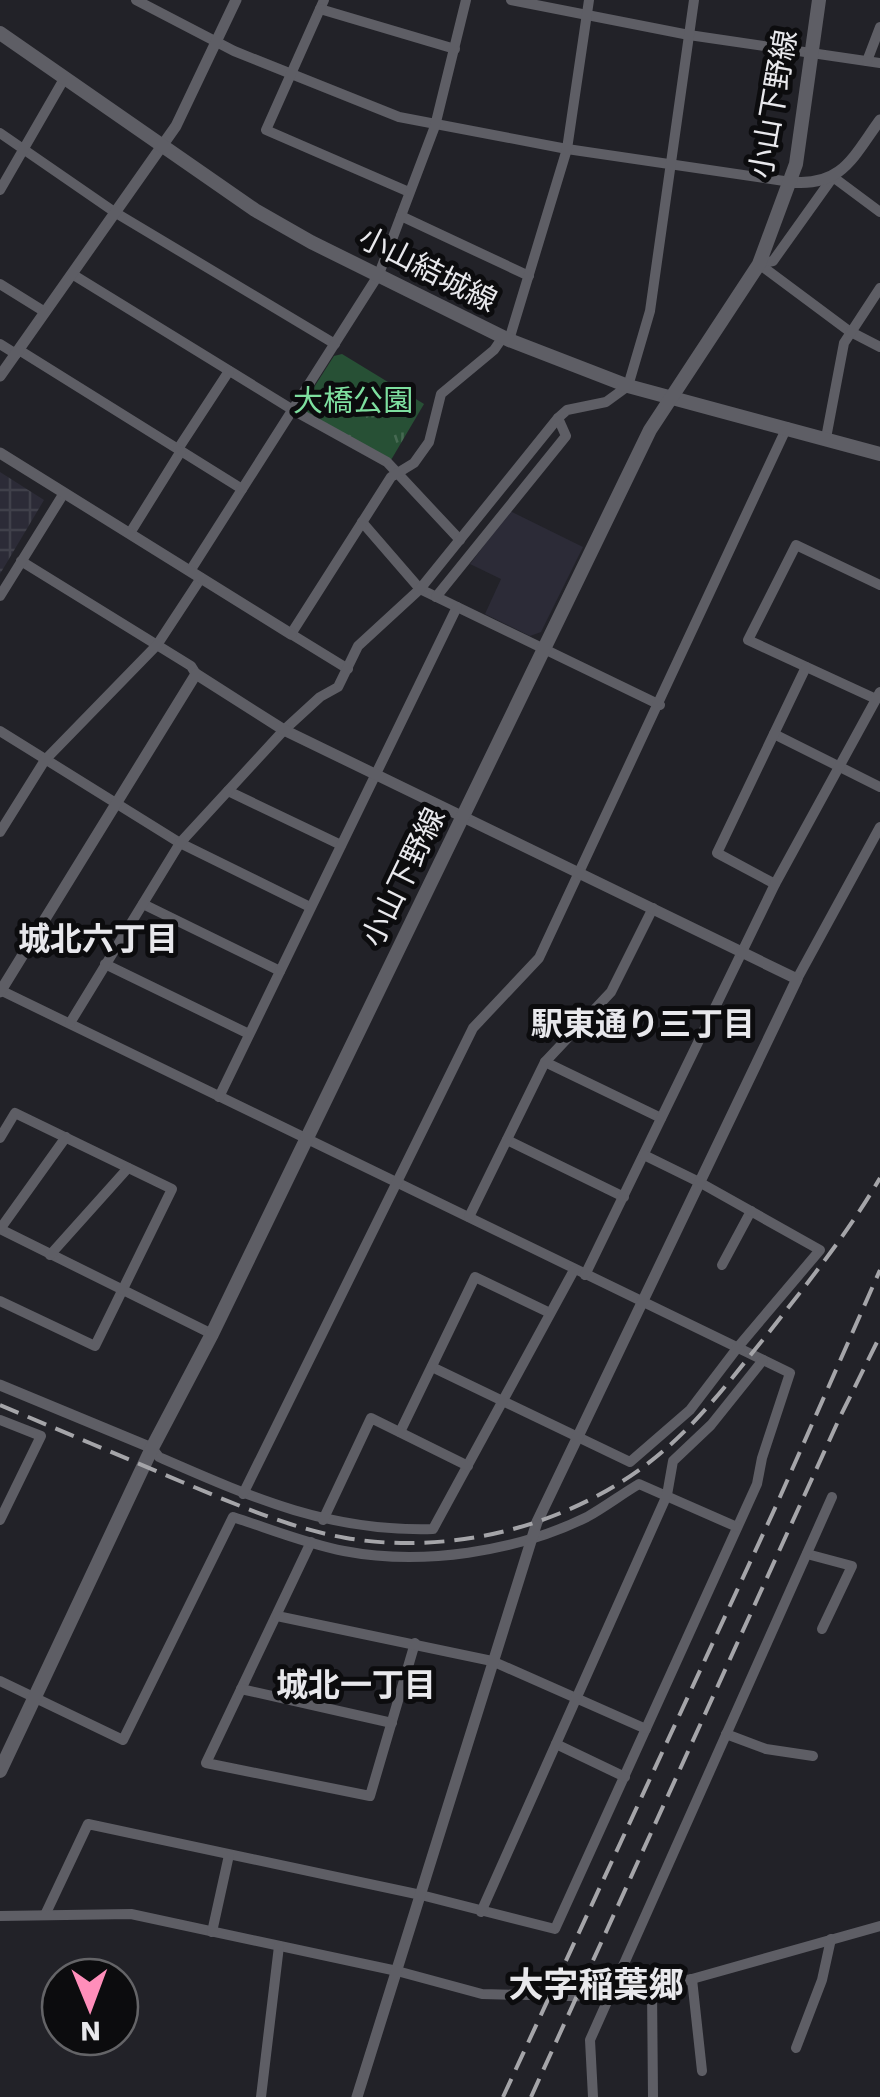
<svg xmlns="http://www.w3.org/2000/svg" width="880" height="2097" font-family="'Work Sans','Noto Sans JP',sans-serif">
<defs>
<pattern id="industrial-grid" width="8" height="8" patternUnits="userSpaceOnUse" patternTransform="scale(2.5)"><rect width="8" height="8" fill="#2c2b37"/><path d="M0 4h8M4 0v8" fill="none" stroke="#40404a"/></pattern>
<pattern id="park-tufts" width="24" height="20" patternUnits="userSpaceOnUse" patternTransform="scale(2.5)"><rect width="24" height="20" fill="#275035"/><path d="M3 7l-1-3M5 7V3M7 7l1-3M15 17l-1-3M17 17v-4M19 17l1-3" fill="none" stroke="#466952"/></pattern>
</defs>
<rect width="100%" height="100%" fill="#222228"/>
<polygon fill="#2c2b37" points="510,511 583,547 541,632 530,636 485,614 501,579 470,564"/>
<polygon fill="url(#industrial-grid)" points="0,472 44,500 0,574"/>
<polygon fill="url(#park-tufts)" points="342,354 424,404 391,460 304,413 302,406 334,356"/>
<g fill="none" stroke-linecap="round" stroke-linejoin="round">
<g stroke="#5e5e65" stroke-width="10">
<polyline points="136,0 234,51 399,117 567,149 791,182"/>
<polyline points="324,0 266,130 409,192"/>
<polyline points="511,0 689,35 880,63"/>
<polyline points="320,9 455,49"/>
<polyline points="867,61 880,27"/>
<polyline points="0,133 116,213 335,344"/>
<polyline points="0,190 64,79"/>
<polyline points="401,216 529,276"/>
<polyline points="759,264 773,261 833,177 880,212"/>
<polyline points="759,264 849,331 880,347"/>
<polyline points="72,274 293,410 387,462 460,540"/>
<polyline points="0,284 45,312"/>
<polyline points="509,340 567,149 589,0"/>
<polyline points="0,344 16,354"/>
<polyline points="19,350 242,489"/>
<polyline points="826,438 844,343 880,288"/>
<polyline points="178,449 229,371"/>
<polyline points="362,522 420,589 660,705"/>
<polyline points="130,533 181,451"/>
<polyline points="21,561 191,666 196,674"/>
<polyline points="190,571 379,274 435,126 466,0"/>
<polyline points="0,596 64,493"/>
<polyline points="436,597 566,436 558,418"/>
<polyline points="348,669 291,634 391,477 414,463 429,442 441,394 494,350 503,337"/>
<polyline points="876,699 748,640 796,545 880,585"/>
<polyline points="0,731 180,843 310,907"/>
<polyline points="774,734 880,787"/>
<polyline points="228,791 341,845"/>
<polyline points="0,832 45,760 157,645 201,578"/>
<polyline points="775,884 717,853 806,667"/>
<polyline points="143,904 280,971"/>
<polyline points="105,964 249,1034"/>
<polyline points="797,979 880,827"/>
<polyline points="0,990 790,1373 762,1458 757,1484 555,1929 421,1895 88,1824 45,1915"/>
<polyline points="70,1023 180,843 284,730 320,697 338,687 358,646 420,589 558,418 567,410 606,402 628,386 650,311 694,0"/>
<polyline points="545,1062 661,1118"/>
<polyline points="219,1097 457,607"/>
<polyline points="0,1138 15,1113 172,1189 95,1346 0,1301"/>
<polyline points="507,1140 624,1197"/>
<polyline points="469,1217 545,1062 611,992 653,908"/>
<polyline points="0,1229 212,1334"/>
<polyline points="0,1229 66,1137"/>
<polyline points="50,1255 128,1168"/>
<polyline points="722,1265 751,1211"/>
<polyline points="585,1275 775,884 880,692"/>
<polyline points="432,1367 630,1462 690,1410 738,1347 820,1250 699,1182 644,1155"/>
<polyline points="0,1420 41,1436 0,1520"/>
<polyline points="400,1432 475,1277 550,1313"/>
<path d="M 152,1448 L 159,1457 C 253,1498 329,1532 433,1529 L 574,1270"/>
<polyline points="243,1494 473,1028 539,958 787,427"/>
<polyline points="323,1520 371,1418 468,1466"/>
<polyline points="311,1542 206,1763 370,1796 415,1643"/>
<polyline points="807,1554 852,1566 822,1629"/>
<polyline points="277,1616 492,1661 646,1729"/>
<path d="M 0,1681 L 123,1740 L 233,1517 C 270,1529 307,1544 344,1551 C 422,1566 516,1552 587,1517 C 605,1507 622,1494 639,1484 L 737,1527"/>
<polyline points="241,1689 392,1723"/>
<polyline points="726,1734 766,1749 813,1756"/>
<polyline points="556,1744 625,1777"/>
<polyline points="481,1912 667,1495 673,1461 711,1425 763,1360"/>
<polyline points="0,1916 131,1914 397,1971 482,1994 609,1997 692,1979 880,1926"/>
<polyline points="212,1932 229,1855"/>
<polyline points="692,1979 702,2071"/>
<polyline points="652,1988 653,2097"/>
<polyline points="796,2048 822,1980 831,1939"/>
<polyline points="261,2097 279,1946"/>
<polyline points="593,2097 590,2040 832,1497"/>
</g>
<g stroke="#5e5e65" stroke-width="11">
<path d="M 791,182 C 842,187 853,157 880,120"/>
<polyline points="0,376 176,126 236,0"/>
<polyline points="0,453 291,634"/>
<polyline points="0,992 196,674 284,730 797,979 537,1522 357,2097"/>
<polyline points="0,1385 152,1448"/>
</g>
<g stroke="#5e5e65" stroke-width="14">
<polyline points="0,33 255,210 311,242 509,340 628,386 880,454"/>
<polyline points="0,1771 152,1448 212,1334 650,430 759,264 796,164 819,0"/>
</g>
<g stroke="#a5a5a9" stroke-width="4" stroke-dasharray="20 10" stroke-linecap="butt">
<path d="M 0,1405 C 61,1431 121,1456 182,1482 C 235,1504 289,1528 346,1538 C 459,1557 585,1522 670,1445 C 708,1411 738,1370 770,1331 C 809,1281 848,1233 880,1178"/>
<polyline points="503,2097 776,1506 880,1270"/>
<polyline points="531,2097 840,1417 880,1336"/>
</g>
</g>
<g text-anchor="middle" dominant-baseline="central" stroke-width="10" stroke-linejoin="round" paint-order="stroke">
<g font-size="30" fill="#e8e8ec" stroke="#0c0c0e">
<text transform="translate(773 104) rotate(-80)">小山下野線</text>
<text transform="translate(428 269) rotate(27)">小山結城線</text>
<text transform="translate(403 877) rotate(-64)">小山下野線</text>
</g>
<g font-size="30" fill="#7edf9f" stroke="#0c0c0e">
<text x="353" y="400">大橋公園</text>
</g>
<g font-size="32" font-weight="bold" fill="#e8e8ec" stroke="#0c0c0e">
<text x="98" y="939">城北六丁目</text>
<text x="643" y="1024">駅東通り三丁目</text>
<text x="356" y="1685">城北一丁目</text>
</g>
<g font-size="35" font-weight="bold" fill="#e8e8ec" stroke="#0c0c0e">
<text x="596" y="1985">大字稲葉郷</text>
</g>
</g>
<g transform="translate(90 2007) rotate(179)"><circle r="48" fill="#0c0c0e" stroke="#646467" stroke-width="2.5"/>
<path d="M0-8L18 38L0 25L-18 38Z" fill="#ff8eba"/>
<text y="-15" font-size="28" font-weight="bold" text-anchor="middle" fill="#e8e8ec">N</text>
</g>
</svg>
